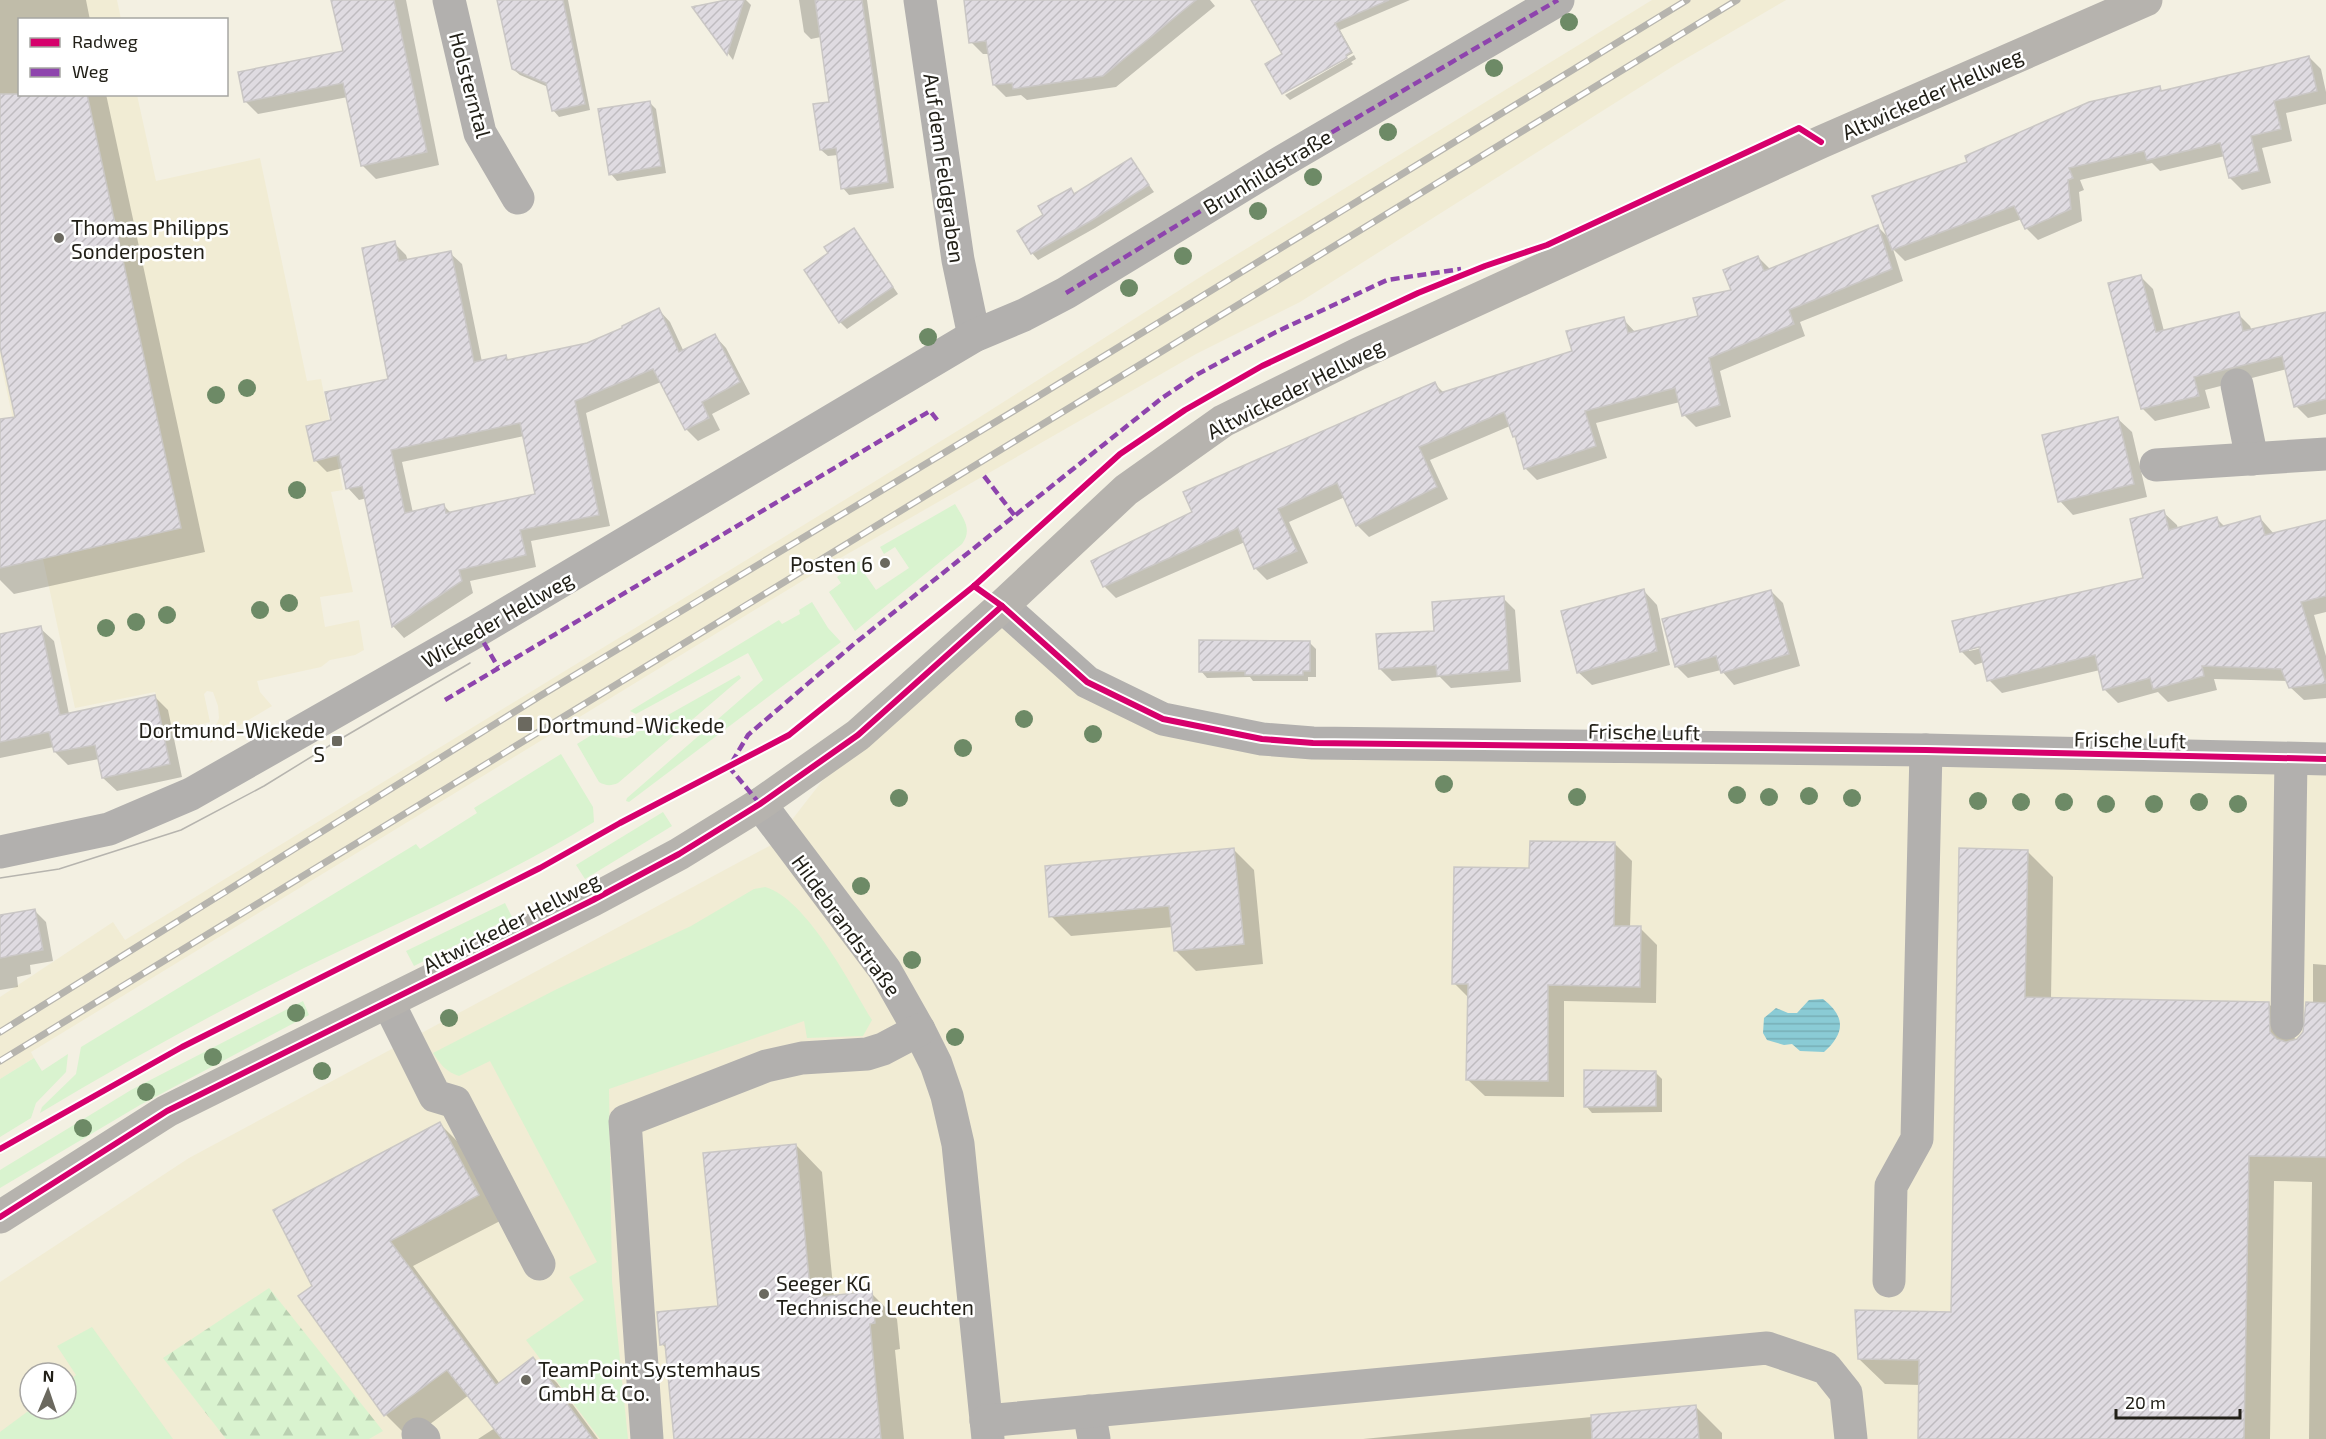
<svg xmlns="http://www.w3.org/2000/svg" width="2326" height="1439" font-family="'Exo 2',sans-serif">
<defs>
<pattern id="forest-firs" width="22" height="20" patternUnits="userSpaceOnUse" patternTransform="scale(1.5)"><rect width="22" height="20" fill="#d9f3cf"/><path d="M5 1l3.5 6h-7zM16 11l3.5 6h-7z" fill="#bad0b1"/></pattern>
<pattern id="water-rules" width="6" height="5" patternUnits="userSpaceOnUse" patternTransform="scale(1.5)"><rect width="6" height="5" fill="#8acbd5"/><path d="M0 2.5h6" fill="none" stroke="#77aeb6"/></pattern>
<pattern id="building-hatch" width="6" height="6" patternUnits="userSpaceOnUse" patternTransform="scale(1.5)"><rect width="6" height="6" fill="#dfdbe1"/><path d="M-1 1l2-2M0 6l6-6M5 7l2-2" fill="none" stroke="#bfbcc0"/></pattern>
</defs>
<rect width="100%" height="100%" fill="#f3f0e2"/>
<g fill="#f1ecd4" fill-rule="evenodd">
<polygon points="0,0 117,0 121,19 20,20 20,94 137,95 156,181 260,158 307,381 321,379 343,490 331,492 353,592 320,597 325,627 359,620 364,650 355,655 330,660 321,667 257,681 260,692 272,706 210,743 219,718 218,706 213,692 207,691 204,694 210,722 165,735 155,692 75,708 0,359"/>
<polygon points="1652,0 1786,0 1675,65 1300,302 1196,354 830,564 31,1052 34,1058 0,1079 0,997 113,922 125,940 972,422 1205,274"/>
<path d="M 1002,606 L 1087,682 L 1262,739 L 2326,759 L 2326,1439 L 0,1439 L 0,1282 L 189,1158 L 773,844 L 858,735 ZM 30,1373 L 66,1373 L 66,1409 L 30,1409 Z"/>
</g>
<g fill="#d9f3cf">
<path d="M 955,504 C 963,518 973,529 962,544 L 855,631 L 829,592 L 841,583 L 837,577 L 868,555 L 871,560 L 860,567 L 876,590 L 909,568 L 895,547 L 884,554 L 880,547 Z"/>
<polygon points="812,602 828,628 841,642 629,802 626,801 627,798 763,680 748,653 636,714 630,711 779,620 782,624 800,614 799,610"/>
<path d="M 739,675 L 741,678 L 618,783 C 611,786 606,786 599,782 L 577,744 L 603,728 C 609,737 616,738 627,738 Z"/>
<path d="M 561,754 L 593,807 L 594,822 C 502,879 401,921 304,968 C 214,1013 127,1061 40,1113 L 42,1107 L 76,1074 L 81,1047 L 416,844 L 420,849 L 477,813 L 474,808 Z"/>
<polygon points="663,812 672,826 585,879 576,865"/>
<path d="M 765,887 C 807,899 850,984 872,1020 L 863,1036 L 807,1038 L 804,1021 L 609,1089 L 612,1281 L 628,1439 L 600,1439 L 526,1340 L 584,1300 L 569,1277 L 597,1262 L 490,1061 L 459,1076 C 446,1072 440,1064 433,1053 L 557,989 L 691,926 L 754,889 Z"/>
<polygon points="505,903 512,917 414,966 406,951"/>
<polygon points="303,1001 309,1015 140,1105 0,1188 0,1170 131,1090"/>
<polygon points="68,1054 66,1072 36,1103 31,1118 0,1137 0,1079 34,1058 42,1071"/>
<polygon points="92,1327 173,1439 0,1439 0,1432 31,1409 66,1409 66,1383 76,1375 57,1346"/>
</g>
<polygon fill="url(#forest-firs)" points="269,1288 383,1431 369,1439 226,1439 163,1358"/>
<path fill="url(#water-rules)" d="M 1823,999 C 1846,1017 1845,1033 1824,1052 L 1800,1051 L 1792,1044 L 1784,1045 L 1767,1040 L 1763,1033 L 1764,1018 L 1776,1008 L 1788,1013 L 1797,1013 L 1809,1000 Z"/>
<g fill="#0003" fill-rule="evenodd">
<polygon points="0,0 86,0 90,20 20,20 20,94 106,94 205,552 14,594 0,580 0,531 39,523 0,340"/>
<polygon points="332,0 406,0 439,165 376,179 363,166 348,97 258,114 245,101 344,52"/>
<polygon points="499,0 568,0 590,110 559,117 553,110 548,87 520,75 513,69"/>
<polygon points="736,0 746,0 751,5 733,60 693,6"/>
<polygon points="799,0 867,0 894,188 849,195 843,188 838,155 828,156 821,150 830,103 821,37 811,39 804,32"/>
<polygon points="965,0 1210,0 1215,6 1116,87 1027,100 1021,95 1006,97 994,85 990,54 983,54 971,42"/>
<polygon points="1296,0 1410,0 1340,30 1353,53 1283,92 1284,54"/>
<polygon points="1354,55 1356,59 1351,62 1353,64 1290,100 1285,95"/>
<polygon points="2309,57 2321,69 2326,92 2326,104 2286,113 2292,141 2262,148 2271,183 2242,190 2230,178 2225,156 2160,171 2152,163 2080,180 2084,190 2079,192 2082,221 2038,240 2026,228 2022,219 1905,261 1893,249 1903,281 1800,322 1805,336 1720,371 1731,417 1696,427 1684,415 1680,402 1596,423 1607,458 1537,480 1525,468 1518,440 1514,436 1510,426 1430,460 1448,499 1369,537 1357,525 1345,497 1289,522 1308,563 1267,580 1255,568 1245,542 1116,598 1104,586 1194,513 1435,384 1445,394 1573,352 1623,319 1636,333 1700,317 1733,291 1758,257 1771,270 1878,227 1889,238 1969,163 2159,87 2163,92"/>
<polygon points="649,102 656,109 666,173 617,181 611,174"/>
<polygon points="1131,160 1154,192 1095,228 1038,260 1032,253 1045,215 1070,190 1075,195"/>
<polygon points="854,230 898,294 847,329 840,322 830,254"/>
<path d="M 394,243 L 406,255 L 408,261 L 450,253 L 462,264 L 482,362 L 506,357 L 509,361 L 588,344 L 624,329 L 659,310 L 670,322 L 684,352 L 715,336 L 726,348 L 750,394 L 712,414 L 720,430 L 698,441 L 686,429 L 661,382 L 586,413 L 610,526 L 531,541 L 536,567 L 470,581 L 473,593 L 404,638 L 393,626 L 367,498 L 359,500 L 348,488 L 343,468 L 327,472 L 315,460 L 333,421 L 390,380 ZM 524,436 L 537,495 L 451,513 L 444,506 L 413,513 L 402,462 Z"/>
<polygon points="2140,276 2153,289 2164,331 2238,314 2250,326 2252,331 2326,313 2326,414 2308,418 2296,406 2287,369 2205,390 2210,408 2155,421 2143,409"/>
<polygon points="2118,419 2132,432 2147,497 2073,515 2060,501"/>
<path d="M 2163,512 L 2177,525 L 2178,529 L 2217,519 L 2225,527 L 2260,518 L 2274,534 L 2326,522 L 2326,612 L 2314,615 L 2326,656 L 2326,698 L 2304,700 L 2290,687 L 2288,681 L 2214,679 L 2217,690 L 2168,702 L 2158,692 L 2118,703 L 2105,690 L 2100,670 L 2002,693 L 1989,680 L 1984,662 L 1975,665 L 1961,651 L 1954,622 L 2145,579 L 2131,520 ZM 1986,644 L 1987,647 L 1969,651 L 1969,648 Z"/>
<polygon points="1644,591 1657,605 1670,665 1592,685 1578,672"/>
<polygon points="1771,591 1783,603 1800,666 1734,685 1721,670 1688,678 1676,666"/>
<polygon points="1503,598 1515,610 1521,682 1451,688 1440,677 1392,681 1380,669 1436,632"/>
<polygon points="40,628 54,641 69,714 154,696 168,710 182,777 117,791 103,778 99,759 68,765 55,752 54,747 0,758 0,636"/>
<polygon points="1310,643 1316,649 1316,677 1308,677 1308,681 1253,681 1250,677 1207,678 1201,671"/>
<polygon points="1615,844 1632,861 1630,928 1640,928 1657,945 1656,1003 1564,1001 1564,1097 1485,1096 1468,1080 1469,998 1454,983 1531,870"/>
<polygon points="1234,850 1254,870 1263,964 1196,971 1175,950 1173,927 1071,936 1051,916"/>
<polygon points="2027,851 2053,877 2051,999 2268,1003 2294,1029 2295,1041 2305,1033 2313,1004 2313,964 2326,965 2326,1439 2309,1439 2312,1182 2274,1181 2270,1439 1919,1439 1920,1385 1885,1384 1859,1359 1953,1314"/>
<polygon points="35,911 46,922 53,961 30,965 31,974 17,977 18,987 0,990 0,918"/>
<polygon points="1655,1072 1662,1079 1662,1112 1592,1113 1586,1106"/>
<polygon points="440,1124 464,1148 502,1220 413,1266 500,1384 533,1359 557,1383 598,1439 478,1439 495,1428 469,1395 410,1439 386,1415 314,1286"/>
<polygon points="796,1145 822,1172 834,1297 871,1293 897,1319 900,1349 895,1350 904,1439 675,1439 667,1349 662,1344 719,1308"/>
<polygon points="1696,1407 1722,1433 1722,1439 1363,1439"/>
</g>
<g fill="url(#building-hatch)" stroke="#cac7c5" stroke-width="1.5" fill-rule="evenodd">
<polygon points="331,0 394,0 427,152 361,166 343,83 244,102 238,72 343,51"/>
<polygon points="497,0 563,0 585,104 552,111 546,83 512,69"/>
<polygon points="726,0 744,0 727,55 692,7"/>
<polygon points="815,0 862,0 888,182 841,189 836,148 820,150 813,104 829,102"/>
<polygon points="964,0 1196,0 1103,76 1013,89 1012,83 993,85 986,41 969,43"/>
<polygon points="1251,0 1389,0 1335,23 1351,52 1346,55 1347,58 1282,94 1265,64 1282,54"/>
<polygon points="2309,56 2317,91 2274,101 2281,129 2251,136 2259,171 2229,178 2220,143 2147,160 2144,151 2069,168 2073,178 2068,180 2071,209 2025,229 2014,206 1892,250 1872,196 1967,162 1965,156 2089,102 2160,86 2161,91"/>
<polygon points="0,94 87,94 181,528 0,568 0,419 15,417 0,347"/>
<polygon points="650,101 661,166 609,175 598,109"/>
<polygon points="1131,158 1149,185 1089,222 1031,254 1017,231 1043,215 1038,206 1071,188 1074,194"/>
<polygon points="1878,225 1892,269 1789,310 1794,324 1709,358 1720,405 1682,416 1675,388 1585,411 1596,446 1524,469 1515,436 1513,437 1504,412 1419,447 1437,487 1356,526 1337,483 1278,509 1297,551 1254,569 1238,528 1103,587 1091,561 1192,512 1183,492 1435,382 1440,393 1572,351 1566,331 1624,317 1628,333 1698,316 1693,298 1731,290 1723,270 1758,256 1764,271"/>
<polygon points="854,228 893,287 839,323 804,270 828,253 824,247"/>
<path d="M 395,241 L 399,261 L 451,251 L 474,362 L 506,355 L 507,360 L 587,343 L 622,328 L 622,326 L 659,308 L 679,352 L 715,334 L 740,382 L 702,402 L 709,418 L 685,430 L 653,369 L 575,401 L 599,515 L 520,530 L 526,555 L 459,570 L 462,581 L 392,627 L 362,486 L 346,489 L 339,455 L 314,461 L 306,426 L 331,420 L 325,392 L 388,379 L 362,248 ZM 520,423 L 535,494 L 446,513 L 444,504 L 405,513 L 391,450 Z"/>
<polygon points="2141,275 2156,332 2239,312 2243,331 2326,312 2326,399 2294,407 2282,356 2194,377 2199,396 2141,409 2108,283"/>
<polygon points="2118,417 2134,484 2058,502 2042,435"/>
<polygon points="2164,510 2169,530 2217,517 2220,527 2260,516 2265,535 2326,520 2326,596 2301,602 2326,683 2289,688 2281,669 2202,666 2204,676 2153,689 2150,678 2103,690 2095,655 1987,681 1979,647 1960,652 1952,621 2143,578 2130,519"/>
<polygon points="1644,589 1657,651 1577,673 1561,611"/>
<polygon points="1771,590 1789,654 1721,673 1716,656 1675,667 1662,619"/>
<polygon points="1504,596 1509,670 1437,676 1436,665 1379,669 1376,634 1434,631 1432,602"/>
<polygon points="41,626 60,715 155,695 170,764 102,778 95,745 54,752 49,732 0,742 0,634"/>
<polygon points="1199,640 1310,641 1310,671 1303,671 1303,675 1245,675 1245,671 1199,672"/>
<polygon points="1530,841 1615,842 1614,926 1641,926 1640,987 1548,985 1548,1081 1466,1080 1468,984 1452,984 1454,867 1529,868"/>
<polygon points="1234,848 1244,944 1174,951 1169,906 1049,917 1045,866"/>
<polygon points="1959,848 2028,850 2025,997 2269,1002 2270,1032 2277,1039 2286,1042 2297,1039 2303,1032 2306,1002 2326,1003 2326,1157 2249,1156 2244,1439 1918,1439 1919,1360 1858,1359 1855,1310 1951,1312"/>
<polygon points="35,909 43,950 0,958 0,915"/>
<polygon points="1584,1070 1656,1071 1656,1106 1584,1107"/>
<polygon points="440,1122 479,1195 390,1241 496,1385 533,1357 593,1439 502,1439 447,1370 384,1416 298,1296 312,1286 273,1210"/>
<polygon points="796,1144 811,1298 872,1291 875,1323 870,1324 881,1439 674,1439 665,1344 660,1345 657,1312 718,1306 703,1153"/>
<polygon points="1696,1405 1699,1439 1592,1439 1591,1415"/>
</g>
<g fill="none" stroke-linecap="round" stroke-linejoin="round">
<g stroke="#b2b0ae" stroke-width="33">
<polyline points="449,0 480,133 518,198"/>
<polyline points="920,0 958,260 974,336"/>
<polyline points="2237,385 2252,459"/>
<polyline points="2156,465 2326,454"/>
<polyline points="1002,606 1087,682 1163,719 1262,739 1313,743 1926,750 2326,759"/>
<polyline points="760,804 885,970 919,1030 936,1064 947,1096 958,1144 988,1439"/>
<polyline points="0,852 109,829 191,794 477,631 974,336 1024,315 1066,293 1281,162 1558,0"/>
<polyline points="388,1002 435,1096 455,1102 539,1264"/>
<polyline points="2287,1023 2291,759"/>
<polyline points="1889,1281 1891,1186 1917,1139 1926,750"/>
<polyline points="1089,1411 1094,1439"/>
<polyline points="986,1421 1767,1348 1826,1368 1846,1393 1851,1439"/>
<polyline points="418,1434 424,1439"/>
<polyline points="647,1439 625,1121 766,1066 802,1058 867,1054 883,1049 919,1030"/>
</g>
<polyline stroke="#b6b3ae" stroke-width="33" points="0,1217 167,1111 593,900 679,854 760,804 858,735 1002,606 1126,490 1223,421 1358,354 1821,142 2146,0"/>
<polyline stroke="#b6b4ae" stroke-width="1.5" points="0,878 59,869 181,830 264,786 337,741 470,663"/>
<defs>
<g id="rail">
<polyline points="0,1032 540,696 1032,400 1687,0"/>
<polyline points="0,1061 1737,0"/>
</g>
</defs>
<use href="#rail" stroke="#b6b4ae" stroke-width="7"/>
<use href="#rail" stroke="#fff" stroke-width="4.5" stroke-dasharray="14" stroke-linecap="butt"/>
<g stroke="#8e44ad" stroke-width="4.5" stroke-dasharray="9 4.5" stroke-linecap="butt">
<polyline points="1066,293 1281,162 1558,0"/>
<polyline points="984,476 1015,516"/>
<polyline points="477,631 498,667"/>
<polyline points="445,700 930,411 938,421"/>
<polyline points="760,804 729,767 748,735 854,644 1162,398 1198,374 1276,332 1387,280 1461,269"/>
</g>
<defs>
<g id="cycleway">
<polyline points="974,586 1002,606 1087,682 1163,719 1262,739 1313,743 1926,750 2326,759"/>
<polyline points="0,1149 182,1047 540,868 620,823 789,735 974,586 1120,454 1185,410 1262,366 1418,293 1485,266 1547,245 1799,128 1821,142"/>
<polyline points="0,1217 167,1111 593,900 679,854 760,804 858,735 1002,606"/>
</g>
</defs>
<use href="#cycleway" stroke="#fff" stroke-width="10"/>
<use href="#cycleway" stroke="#d6006c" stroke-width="6"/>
</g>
<g fill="#6d8a66">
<circle cx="1569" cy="22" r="9"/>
<circle cx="1494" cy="68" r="9"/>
<circle cx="1388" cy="132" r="9"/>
<circle cx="1313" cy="177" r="9"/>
<circle cx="1258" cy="211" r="9"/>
<circle cx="1183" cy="256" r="9"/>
<circle cx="1129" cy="288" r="9"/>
<circle cx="928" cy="337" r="9"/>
<circle cx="247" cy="388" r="9"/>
<circle cx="216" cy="395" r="9"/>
<circle cx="297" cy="490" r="9"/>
<circle cx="289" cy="603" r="9"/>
<circle cx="260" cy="610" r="9"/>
<circle cx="167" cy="615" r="9"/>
<circle cx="136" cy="622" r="9"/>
<circle cx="106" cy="628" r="9"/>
<circle cx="1024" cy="719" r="9"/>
<circle cx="1093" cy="734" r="9"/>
<circle cx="963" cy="748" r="9"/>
<circle cx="1444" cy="784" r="9"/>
<circle cx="1737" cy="795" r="9"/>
<circle cx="1809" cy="796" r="9"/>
<circle cx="1577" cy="797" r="9"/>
<circle cx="1769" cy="797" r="9"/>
<circle cx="899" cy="798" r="9"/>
<circle cx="1852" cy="798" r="9"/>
<circle cx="1978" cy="801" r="9"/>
<circle cx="2021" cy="802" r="9"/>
<circle cx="2064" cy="802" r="9"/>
<circle cx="2199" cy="802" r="9"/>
<circle cx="2106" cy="804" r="9"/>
<circle cx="2154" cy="804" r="9"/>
<circle cx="2238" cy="804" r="9"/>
<circle cx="861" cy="886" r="9"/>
<circle cx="912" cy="960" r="9"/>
<circle cx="296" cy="1013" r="9"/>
<circle cx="449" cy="1018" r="9"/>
<circle cx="955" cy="1037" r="9"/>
<circle cx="213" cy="1057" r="9"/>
<circle cx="322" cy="1071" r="9"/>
<circle cx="146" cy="1092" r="9"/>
<circle cx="83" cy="1128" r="9"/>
</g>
<g fill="#6b695f" stroke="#fff" stroke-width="2">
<circle cx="59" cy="238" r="6"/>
<circle cx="885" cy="563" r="6"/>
<rect x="517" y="716" width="16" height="16" rx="3"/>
<rect x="331" y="735" width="12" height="12" rx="3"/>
<circle cx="764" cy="1294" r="6"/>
<circle cx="526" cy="1380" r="6"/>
</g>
<g text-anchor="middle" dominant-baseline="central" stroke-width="5" stroke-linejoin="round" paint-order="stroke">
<g font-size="21" fill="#222018" stroke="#fff">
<text transform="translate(471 85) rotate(75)">Holsterntal</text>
<text transform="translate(1932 93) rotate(-24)">Altwickeder Hellweg</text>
<text transform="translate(945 168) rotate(82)">Auf dem Feldgraben</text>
<text transform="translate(1267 171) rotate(-31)">Brunhildstraße</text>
<text transform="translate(1295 388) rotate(-27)">Altwickeder Hellweg</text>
<text transform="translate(497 619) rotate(-30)">Wickeder Hellweg</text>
<text transform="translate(1644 731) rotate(1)">Frische Luft</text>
<text transform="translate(2130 739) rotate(1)">Frische Luft</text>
<text transform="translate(511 922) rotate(-27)">Altwickeder Hellweg</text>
<text transform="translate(847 925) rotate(54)">Hildebrandstraße</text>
</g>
<g font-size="21" fill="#222018" stroke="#fff" text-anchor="start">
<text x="71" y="226">Thomas Philipps<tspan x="71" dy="24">Sonderposten</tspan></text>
<text x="873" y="563" text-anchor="end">Posten 6</text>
<text x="538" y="724">Dortmund-Wickede</text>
<text x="325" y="729" text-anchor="end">Dortmund-Wickede<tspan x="325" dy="24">S</tspan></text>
<text x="776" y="1282">Seeger KG<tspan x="776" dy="24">Technische Leuchten</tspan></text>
<text x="538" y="1368">TeamPoint Systemhaus<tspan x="538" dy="24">GmbH &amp; Co.</tspan></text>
</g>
</g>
<rect x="18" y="18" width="210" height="78" fill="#ffffff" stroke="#a7a6a3" stroke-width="1.5"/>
<rect x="30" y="38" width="30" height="9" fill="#d6006c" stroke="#a7a6a3" stroke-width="1.5"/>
<text x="72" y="48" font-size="18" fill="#222018">Radweg</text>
<rect x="30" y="68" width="30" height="9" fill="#8e44ad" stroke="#a7a6a3" stroke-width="1.5"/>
<text x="72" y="78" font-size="18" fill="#222018">Weg</text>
<g transform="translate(48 1391) rotate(2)"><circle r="28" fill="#ffffff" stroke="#a7a6a3" stroke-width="1.5"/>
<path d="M0-4.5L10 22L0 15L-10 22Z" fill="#6b695f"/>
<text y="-9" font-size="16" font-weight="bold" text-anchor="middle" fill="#222018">N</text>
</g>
<path d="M2116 1409v9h124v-9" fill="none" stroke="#222018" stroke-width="3"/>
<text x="2125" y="1409" font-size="18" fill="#222018" stroke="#ffffff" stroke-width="4.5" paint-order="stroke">20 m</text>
</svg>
